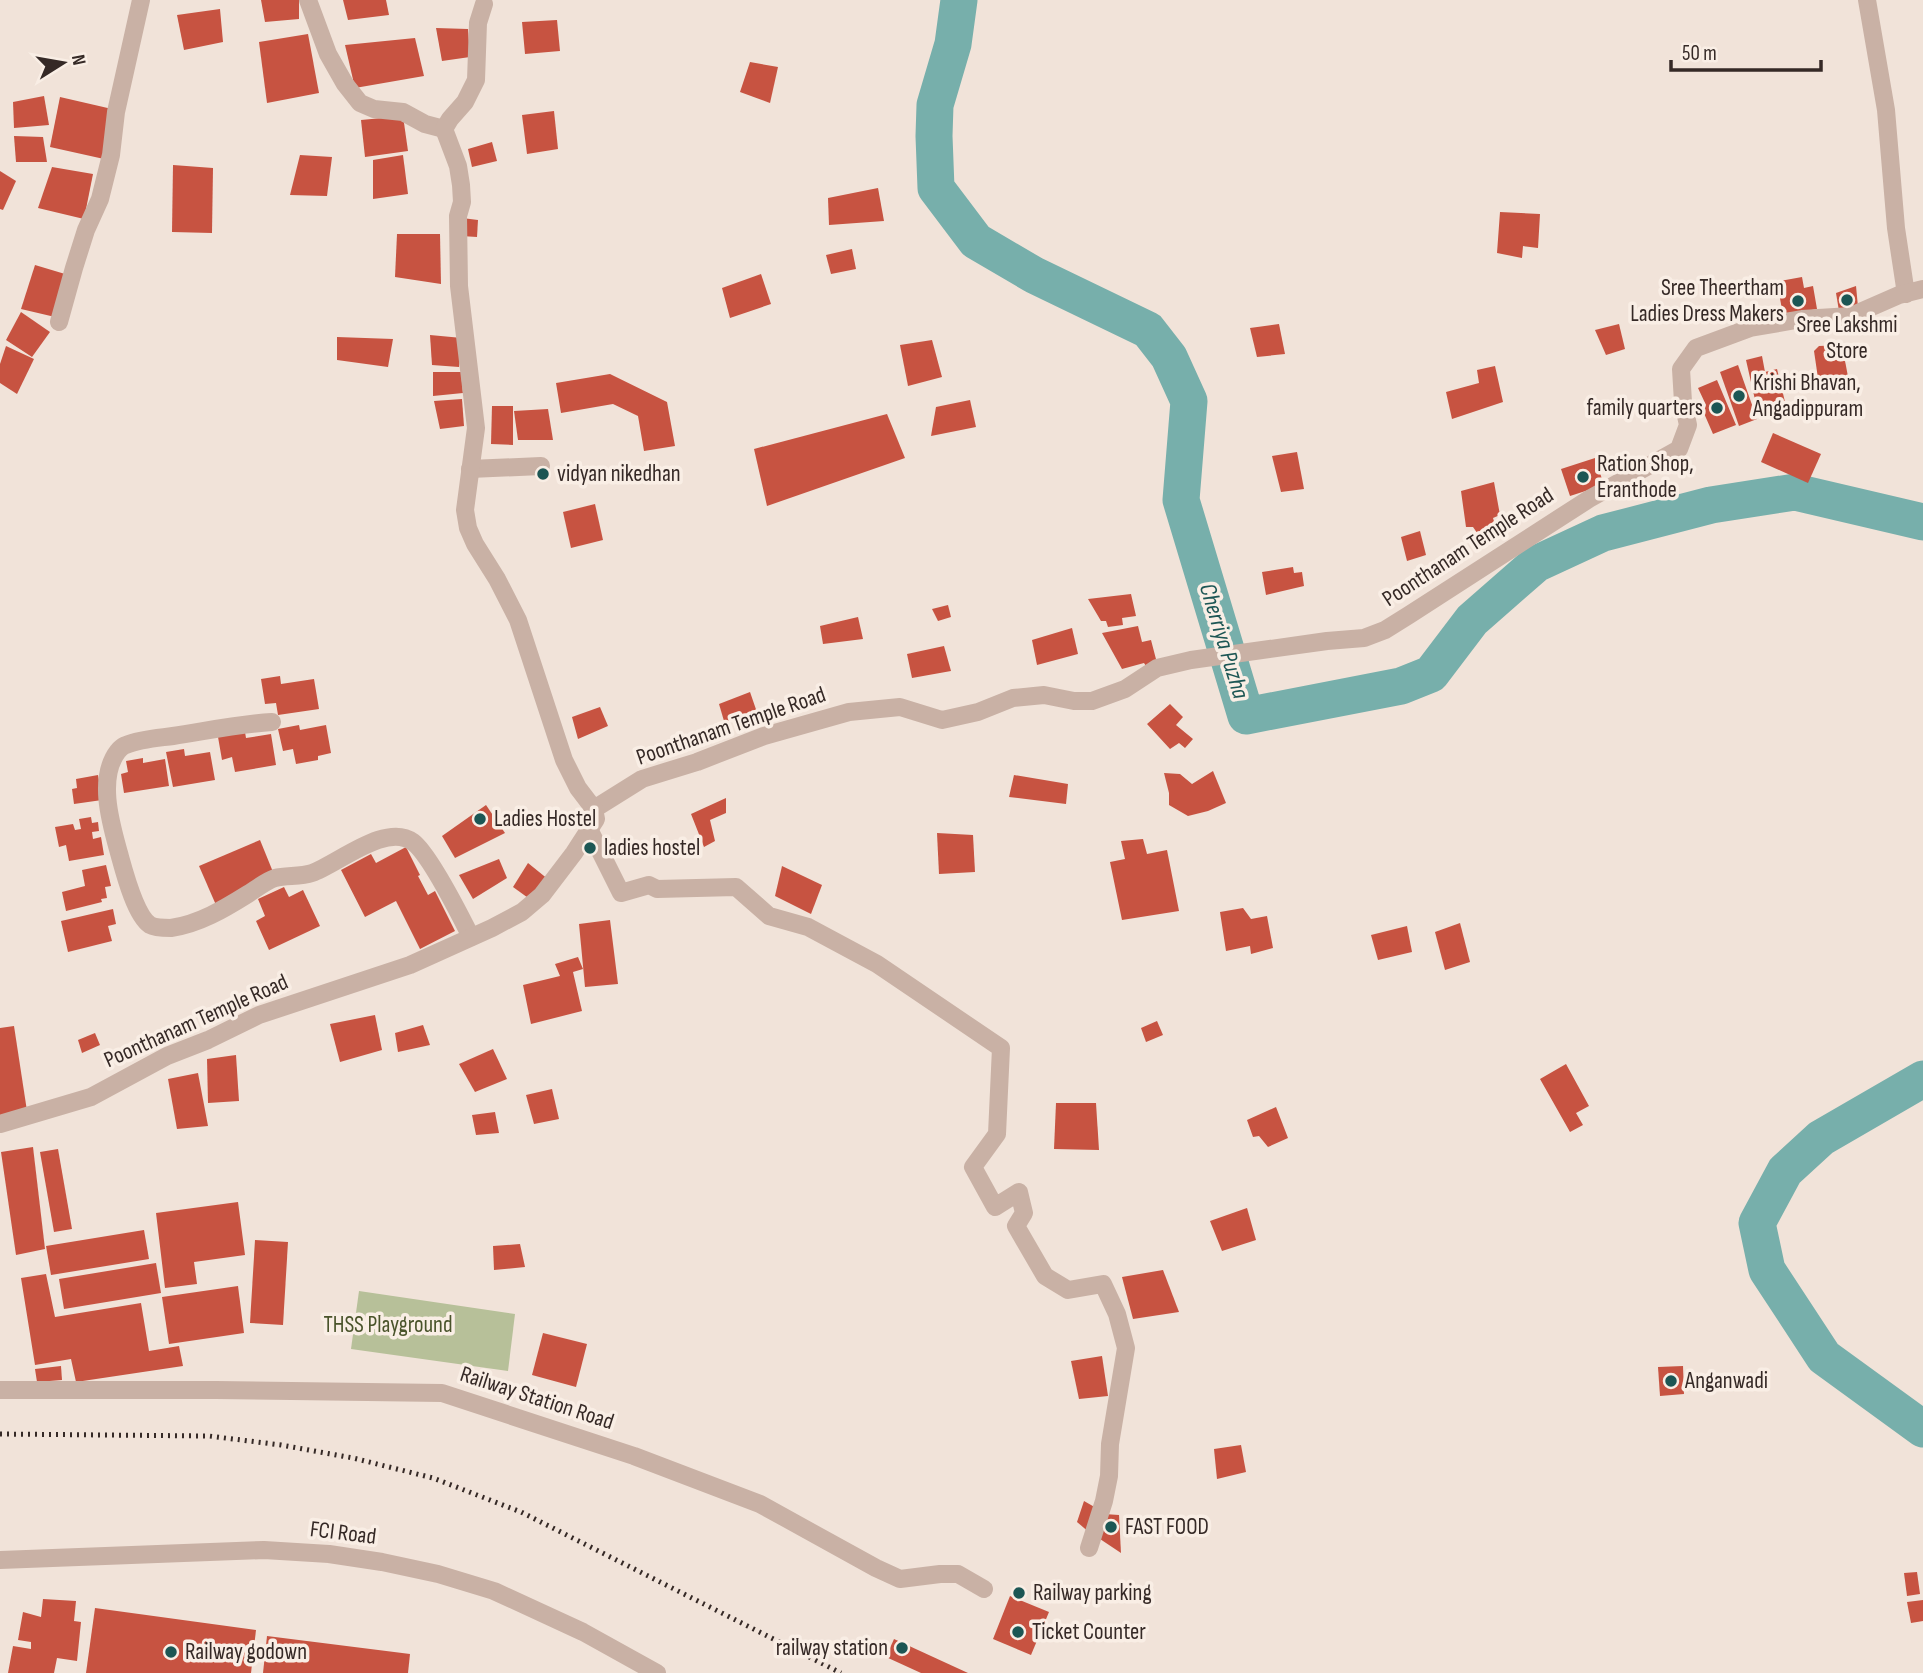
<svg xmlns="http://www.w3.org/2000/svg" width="1923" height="1673" font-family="'Sofia Sans Condensed',sans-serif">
<rect width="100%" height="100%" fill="#f1e3d9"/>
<polygon fill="#b7c099" points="359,1291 515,1314 508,1371 351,1349"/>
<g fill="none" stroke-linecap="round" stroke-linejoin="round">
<g stroke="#77afab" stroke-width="37">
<polyline points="959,0 953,44 935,105 934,136 936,188 976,241 1034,275 1148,330 1169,357 1189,401 1181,500 1246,716 1401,686 1431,674 1472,620 1536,564 1603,533 1711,505 1795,492 1923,522"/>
<polyline points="1923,1079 1821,1138 1785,1171 1757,1223 1767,1270 1824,1357 1923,1429"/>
</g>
</g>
<g fill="#c75341">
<polygon points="261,0 299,0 299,19 265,22"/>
<polygon points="343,0 386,0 389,15 348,20"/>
<polygon points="220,9 223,42 184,50 177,15"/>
<polygon points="557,20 560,51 525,54 522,22"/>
<polygon points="436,28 468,29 470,57 442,61"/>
<polygon points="308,34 319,93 267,103 259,42"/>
<polygon points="415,38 424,76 355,88 345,45"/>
<polygon points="750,62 778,67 770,103 740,92"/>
<polygon points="44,96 49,125 14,128 13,102"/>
<polygon points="60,97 112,109 104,159 50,147"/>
<polygon points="554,111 558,149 527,154 522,115"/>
<polygon points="403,116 408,151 365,157 361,120"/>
<polygon points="14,136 43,137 47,162 16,162"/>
<polygon points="492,142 497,161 472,167 468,149"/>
<polygon points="300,155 332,157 327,196 290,195"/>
<polygon points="403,155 408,194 373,199 373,160"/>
<polygon points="173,165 213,168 212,233 172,232"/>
<polygon points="52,167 93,174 84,219 38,208"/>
<polygon points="0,171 16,181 3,210 0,209"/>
<polygon points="878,188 884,221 829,225 828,198"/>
<polygon points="1500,212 1540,214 1538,248 1523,246 1522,258 1497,253"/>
<polygon points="462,218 478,220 477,237 461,236"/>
<polygon points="397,234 440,234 441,284 395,277"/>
<polygon points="852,249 856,269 831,274 826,255"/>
<polygon points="35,265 65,274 55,317 21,309"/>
<polygon points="761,274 771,304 730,318 722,288"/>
<polygon points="1802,277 1804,288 1813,286 1817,309 1783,315 1779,293 1782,293 1780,281"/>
<polygon points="1856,286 1858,307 1839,311 1836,293"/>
<polygon points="21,312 50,332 32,357 6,340"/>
<polygon points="1279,324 1285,354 1257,357 1250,328"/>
<polygon points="1619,324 1625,349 1606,355 1595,330"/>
<polygon points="430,335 462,338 459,367 432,365"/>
<polygon points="337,337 393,339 388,367 337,360"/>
<polygon points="932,340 942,377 908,386 900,345"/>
<polygon points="1842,345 1849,382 1819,385 1814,351 1819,346"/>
<polygon points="6,346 34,359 17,394 0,383 0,364"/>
<polygon points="1762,356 1765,372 1777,369 1786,406 1758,413 1746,360"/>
<polygon points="1738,365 1757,419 1739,426 1720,372"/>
<polygon points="1495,366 1503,402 1452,419 1446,392 1479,383 1477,370"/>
<polygon points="433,372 461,372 463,393 433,396"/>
<polygon points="610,374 667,402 675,446 644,451 638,416 613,404 561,413 556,383"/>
<polygon points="1717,380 1736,425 1713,434 1703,411 1706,405 1698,388"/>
<polygon points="462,399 464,426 440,429 434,401"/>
<polygon points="970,400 976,427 931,436 936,407"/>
<polygon points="492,406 513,406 513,445 491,444"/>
<polygon points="548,409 553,440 518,440 514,411"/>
<polygon points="887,414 905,458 767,506 754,449"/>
<polygon points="1773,433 1821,454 1808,483 1761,462"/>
<polygon points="1297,452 1304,489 1281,492 1272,456"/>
<polygon points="1595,458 1604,485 1570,496 1561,469"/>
<polygon points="1494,482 1500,515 1493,518 1498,535 1482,540 1473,527 1466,527 1461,491"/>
<polygon points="595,504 603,540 571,548 563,512"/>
<polygon points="1420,531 1426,555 1407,561 1401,537"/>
<polygon points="1293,567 1294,573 1302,572 1304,586 1266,595 1262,572"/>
<polygon points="1131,594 1136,616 1122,618 1123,625 1108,627 1106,621 1101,621 1088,599"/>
<polygon points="948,605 951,617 938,621 932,609"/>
<polygon points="858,617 863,639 823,644 820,626"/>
<polygon points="1138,626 1142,642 1151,640 1157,663 1146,666 1144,663 1122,669 1102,633"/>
<polygon points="1072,628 1078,654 1037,665 1032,640"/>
<polygon points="944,646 951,671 912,678 907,654"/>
<polygon points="280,676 281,684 314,679 319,709 278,715 276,703 265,704 261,679"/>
<polygon points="750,692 760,721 724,721 719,704"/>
<polygon points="1170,704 1183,717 1176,725 1193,739 1185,748 1179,743 1170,749 1147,724"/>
<polygon points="600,707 608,726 578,739 572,717"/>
<polygon points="299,725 300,730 326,725 331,753 318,756 318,760 296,764 293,749 283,751 278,729"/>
<polygon points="245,732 246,738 271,734 276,765 235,772 232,757 222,760 218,737"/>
<polygon points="184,749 185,756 210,752 215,780 173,787 166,752"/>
<polygon points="143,758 143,763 165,759 169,786 124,793 121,774 128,772 126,761"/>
<polygon points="1213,771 1226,803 1208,811 1188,816 1169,805 1169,793 1164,773 1180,774 1192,784"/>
<polygon points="98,775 102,800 74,804 72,789 77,788 76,779"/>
<polygon points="1014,775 1068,784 1066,804 1009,797"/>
<polygon points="726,798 726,813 710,820 715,841 704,847 691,814"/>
<polygon points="486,805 505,833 455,858 442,836"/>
<polygon points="91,817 92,823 98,822 99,831 92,832 93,839 101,837 104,855 69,861 66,845 59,847 55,827 73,824 75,830 81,829 79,819"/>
<polygon points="937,833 973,835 975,872 939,874"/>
<polygon points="1143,839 1147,854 1167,850 1179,911 1122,920 1110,862 1125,859 1121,841"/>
<polygon points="260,840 273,872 216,905 199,866"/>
<polygon points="406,847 420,875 418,876 428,895 435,891 455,931 420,949 396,901 365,917 341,870 371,854 376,863"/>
<polygon points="499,859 507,878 473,899 459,875"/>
<polygon points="528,863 549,880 531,900 513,887"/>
<polygon points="106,865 111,886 105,887 107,898 101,899 102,902 66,911 62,892 85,886 82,870"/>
<polygon points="782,866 822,885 811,914 775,896"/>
<polygon points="284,887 289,897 303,890 320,926 269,950 256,921 265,916 258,899"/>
<polygon points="1243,908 1251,919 1267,916 1273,948 1251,954 1250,946 1226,951 1220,912"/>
<polygon points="113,909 116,924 108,926 112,941 68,952 61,921"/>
<polygon points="610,920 618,984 585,987 579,924"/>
<polygon points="1460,923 1470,962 1445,970 1435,932"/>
<polygon points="1407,926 1412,952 1378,960 1371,935"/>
<polygon points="578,957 583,969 573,972 582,1011 531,1024 523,985 560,976 555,964"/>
<polygon points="375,1015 382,1050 340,1062 330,1024"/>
<polygon points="1157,1021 1163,1035 1146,1042 1141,1028"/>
<polygon points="423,1025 430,1045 398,1052 395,1033"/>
<polygon points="14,1026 27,1111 0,1119 0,1028"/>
<polygon points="95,1033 100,1045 82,1053 78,1040"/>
<polygon points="493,1049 507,1079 475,1092 459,1064"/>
<polygon points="236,1055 239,1101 208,1103 207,1059"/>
<polygon points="1566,1064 1589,1106 1576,1113 1583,1125 1570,1132 1540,1079"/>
<polygon points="198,1073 208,1126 177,1129 168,1079"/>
<polygon points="552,1089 559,1119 534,1124 526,1095"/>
<polygon points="1056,1103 1096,1103 1099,1150 1054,1149"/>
<polygon points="1276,1107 1288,1138 1268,1147 1259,1136 1253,1137 1247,1120"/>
<polygon points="495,1112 499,1133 476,1135 472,1115"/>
<polygon points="33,1147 45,1249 16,1255 1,1152"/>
<polygon points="58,1149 72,1229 54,1232 40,1152"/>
<polygon points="238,1202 245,1255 194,1262 197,1284 165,1288 156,1213"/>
<polygon points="1247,1208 1256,1240 1222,1251 1210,1221"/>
<polygon points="144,1230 149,1259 51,1275 46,1246"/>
<polygon points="255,1240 288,1242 283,1325 250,1323"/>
<polygon points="520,1244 525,1267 494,1270 493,1246"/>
<polygon points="156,1263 161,1293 64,1309 59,1279"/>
<polygon points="1163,1270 1179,1312 1133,1319 1122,1277"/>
<polygon points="46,1274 55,1317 141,1303 149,1351 179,1346 183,1366 76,1382 71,1359 35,1365 21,1278"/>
<polygon points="238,1286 244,1333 169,1344 162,1297"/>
<polygon points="543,1333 587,1344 576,1387 532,1375"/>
<polygon points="1102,1356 1108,1396 1079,1399 1071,1361"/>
<polygon points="61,1366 62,1380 37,1382 35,1369"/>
<polygon points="1683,1366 1684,1394 1660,1396 1658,1367"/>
<polygon points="1241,1445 1246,1472 1217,1479 1214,1449"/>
<polygon points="1084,1501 1098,1509 1090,1533 1077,1522"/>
<polygon points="1104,1514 1119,1515 1121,1553 1100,1539"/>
<polygon points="1917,1572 1920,1594 1907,1596 1904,1573"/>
<polygon points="1010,1596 1049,1612 1031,1655 993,1639"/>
<polygon points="43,1599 76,1601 74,1621 81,1622 77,1661 57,1658 54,1673 8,1673 13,1646 31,1649 31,1642 18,1640 23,1612 41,1617"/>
<polygon points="1923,1600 1923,1621 1911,1623 1907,1602"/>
<polygon points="95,1608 256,1630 251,1673 86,1673"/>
<polygon points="267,1636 410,1654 408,1673 263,1673"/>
<polygon points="894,1639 968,1673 921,1673 886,1657"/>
</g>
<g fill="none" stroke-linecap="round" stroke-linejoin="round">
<g stroke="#c9b1a5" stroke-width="18">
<polyline points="308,0 328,54 345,84 360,103 374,109 403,112 425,124 444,129"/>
<polyline points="1867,0 1886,110 1896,228 1906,294"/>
<polyline points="59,322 74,268 86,230 100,199 111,155 116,112 141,0"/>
<polyline points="470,469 541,466"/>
<path d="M 272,722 C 239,724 206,731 173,736 C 158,738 140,739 126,745 C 122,746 121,748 118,751 C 97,778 111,824 119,853 C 124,871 135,915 150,925 C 155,928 165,928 171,928 C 199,924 224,909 248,894 C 256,889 266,881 275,878 C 286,875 300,877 312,873 C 338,864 386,822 413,842 C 430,855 460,915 471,937"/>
<polyline points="594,809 642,779 697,762 764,736 849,712 900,707 942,720 978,712 1013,698 1044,695 1074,701 1092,701 1125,689 1157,668 1191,660 1327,641 1364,638 1385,630 1409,615 1589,499 1679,449 1688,425 1683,402 1681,369 1696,348 1750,328 1802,319 1851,316 1899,295 1923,289"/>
<polyline points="589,829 621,893 649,885 657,889 736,887 769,916 808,927 877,964 1001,1048 997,1134 973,1167 995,1207 1019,1192 1024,1213 1016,1226 1045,1276 1068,1290 1103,1284 1117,1314 1126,1348 1110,1444 1109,1476 1104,1501 1089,1548"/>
<polyline points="0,1124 91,1097 167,1056 208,1040 259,1015 410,965 492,928 522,912 542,895 574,853 596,819 594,809 578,788 564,760 518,620 497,579 475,544 468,528 465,510 476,428 459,286 458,216 462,202 461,185 458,166 444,129 450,119 465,102 476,80 478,23 484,4"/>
<polyline points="0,1390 216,1390 442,1393 634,1456 760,1504 876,1568 900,1579 940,1574 958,1574 984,1589"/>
<polyline points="0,1560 264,1550 329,1554 382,1562 438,1574 494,1591 583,1632 657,1673"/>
</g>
<polyline stroke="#352926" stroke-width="5" stroke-dasharray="2 5" stroke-linecap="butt" points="0,1434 209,1436 281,1445 353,1458 433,1478 521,1512 841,1673"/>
</g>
<g fill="#1c5654" stroke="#f9eee5" stroke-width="2.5">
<circle cx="1847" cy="300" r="7"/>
<circle cx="1798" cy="301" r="7"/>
<circle cx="1739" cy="396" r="7"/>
<circle cx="1717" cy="408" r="7"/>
<circle cx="543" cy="474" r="7"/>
<circle cx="1583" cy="477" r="7"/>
<circle cx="480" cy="819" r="7"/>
<circle cx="590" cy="848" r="7"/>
<circle cx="1671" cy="1381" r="7"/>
<circle cx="1111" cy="1527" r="7"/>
<circle cx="1019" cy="1593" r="7"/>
<circle cx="1018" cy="1632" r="7"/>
<circle cx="902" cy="1648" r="7"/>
<circle cx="171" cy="1652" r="7"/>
</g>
<g text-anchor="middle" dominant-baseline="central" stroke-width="7" stroke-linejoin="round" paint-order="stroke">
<g font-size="23" fill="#352926" stroke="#f9eee5" text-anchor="start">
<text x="1784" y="288" text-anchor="end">Sree Theertham<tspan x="1784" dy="26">Ladies Dress Makers</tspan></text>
<text x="1847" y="325" text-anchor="middle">Sree Lakshmi<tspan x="1847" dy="26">Store</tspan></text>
<text x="1753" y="383">Krishi Bhavan,<tspan x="1753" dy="26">Angadippuram</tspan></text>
<text x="1703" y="408" text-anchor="end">family quarters</text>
<text x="1597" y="464">Ration Shop,<tspan x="1597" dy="26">Eranthode</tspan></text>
<text x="557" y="474">vidyan nikedhan</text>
<text x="494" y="819">Ladies Hostel</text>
<text x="604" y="848">ladies hostel</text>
<text x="1685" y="1381">Anganwadi</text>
<text x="1125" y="1527">FAST FOOD</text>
<text x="1033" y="1593">Railway parking</text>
<text x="1032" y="1632">Ticket Counter</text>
<text x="888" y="1648" text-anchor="end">railway station</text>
<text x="185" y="1652">Railway godown</text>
</g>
<g font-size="23" fill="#352926" stroke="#f9eee5">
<text transform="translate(1468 547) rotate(-33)">Poonthanam Temple Road</text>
<text transform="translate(731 726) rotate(-19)">Poonthanam Temple Road</text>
<text transform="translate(196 1021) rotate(-24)">Poonthanam Temple Road</text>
<text transform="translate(537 1398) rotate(18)">Railway Station Road</text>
<text transform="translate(343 1533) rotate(7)">FCI Road</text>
</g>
<g font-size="23" fill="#49532a" stroke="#f9eee5">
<text x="388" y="1325">THSS Playground</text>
</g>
<g font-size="24" font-style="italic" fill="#1c5654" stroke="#f9eee5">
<text transform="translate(1224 641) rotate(73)">Cherriya Puzha</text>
</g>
</g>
<g transform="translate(63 63) rotate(79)" stroke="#f9eee5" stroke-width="5" paint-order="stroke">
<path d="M0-5L12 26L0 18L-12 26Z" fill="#352926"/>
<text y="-10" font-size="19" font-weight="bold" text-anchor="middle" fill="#352926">N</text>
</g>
<path d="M1671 60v10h150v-10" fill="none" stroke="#352926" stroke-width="3.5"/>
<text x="1682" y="60" font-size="21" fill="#352926" stroke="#f9eee5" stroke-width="5" paint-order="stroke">50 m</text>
</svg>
